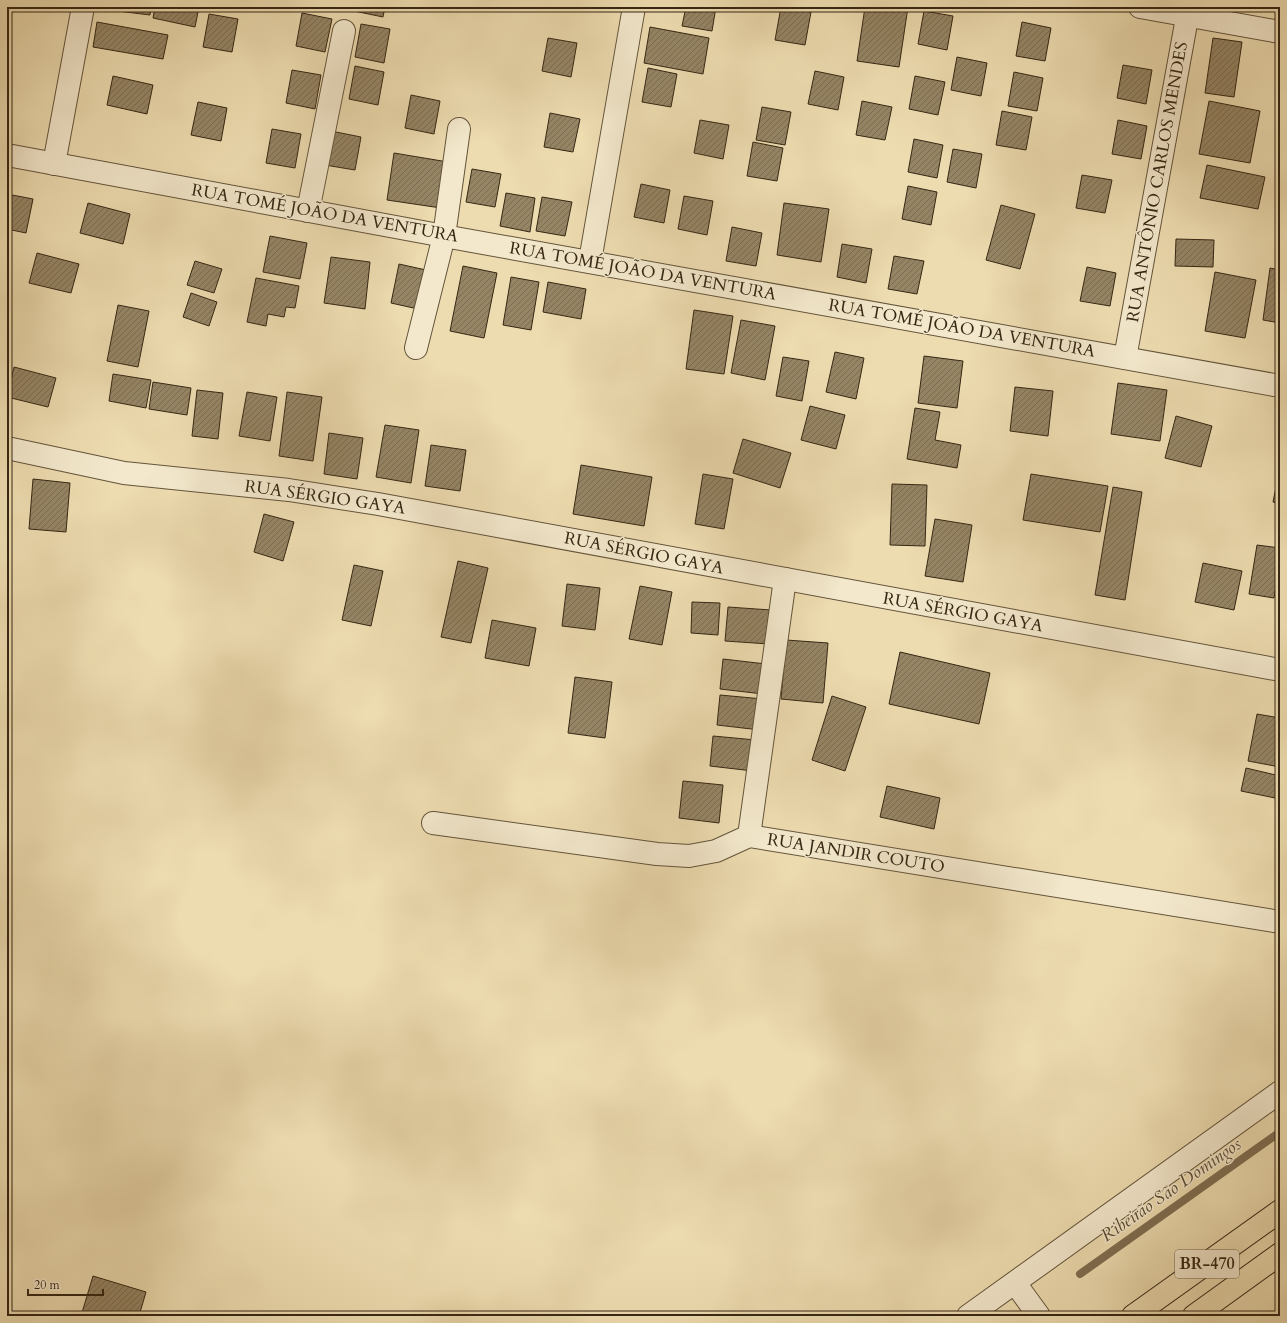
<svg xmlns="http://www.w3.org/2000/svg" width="1287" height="1323" font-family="Cardo,serif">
<defs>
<pattern id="building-hatch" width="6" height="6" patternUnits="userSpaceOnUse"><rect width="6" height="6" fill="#958565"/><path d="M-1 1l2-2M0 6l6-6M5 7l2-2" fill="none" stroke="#7a6d52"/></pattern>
</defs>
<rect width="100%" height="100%" fill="#eddcb0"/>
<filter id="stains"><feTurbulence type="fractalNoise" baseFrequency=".005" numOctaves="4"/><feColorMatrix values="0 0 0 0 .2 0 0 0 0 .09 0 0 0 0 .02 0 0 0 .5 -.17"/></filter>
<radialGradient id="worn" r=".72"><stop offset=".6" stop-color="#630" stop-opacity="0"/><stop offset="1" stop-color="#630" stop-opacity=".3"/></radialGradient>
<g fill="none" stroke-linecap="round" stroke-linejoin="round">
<polyline stroke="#7f6e52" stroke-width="8" points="1080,1274 1280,1132"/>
</g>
<g fill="url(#building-hatch)" stroke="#362714">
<polygon points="102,7 151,7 150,15 102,9"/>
<polygon points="155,7 199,7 195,27 153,18"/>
<polygon points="355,7 385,7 383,17 354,11"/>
<polygon points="686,7 716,7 712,31 682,26"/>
<polygon points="781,7 811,12 805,45 775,40"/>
<polygon points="865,7 908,7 899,67 857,61"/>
<polygon points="1275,7 1280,7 1280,10 1274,9"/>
<polygon points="924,11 953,16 947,50 918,44"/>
<polygon points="302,13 332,19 325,52 296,46"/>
<polygon points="209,14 238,19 232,52 203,47"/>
<polygon points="97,22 168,35 163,59 93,47"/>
<polygon points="1022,22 1051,28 1045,61 1016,56"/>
<polygon points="361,24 390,29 384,63 355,57"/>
<polygon points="650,27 709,38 703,74 644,63"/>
<polygon points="548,38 577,43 571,77 542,71"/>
<polygon points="1213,38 1242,42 1234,97 1205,93"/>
<polygon points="957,57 987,63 981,96 951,90"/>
<polygon points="1123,65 1152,70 1146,104 1117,98"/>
<polygon points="355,66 384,72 378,105 349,99"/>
<polygon points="648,68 677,74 671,107 642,102"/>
<polygon points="292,70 321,75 315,109 286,103"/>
<polygon points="815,71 844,77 838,110 808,104"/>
<polygon points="1014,72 1043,78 1037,111 1008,106"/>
<polygon points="113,76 153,85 147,114 107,105"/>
<polygon points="915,76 945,82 938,115 909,109"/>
<polygon points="411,95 440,101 434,134 405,128"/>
<polygon points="862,101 892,107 885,140 856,135"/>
<polygon points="1209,101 1260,111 1250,163 1199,154"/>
<polygon points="198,102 227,108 221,141 191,135"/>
<polygon points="762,107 791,112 785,145 756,140"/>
<polygon points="1002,111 1032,117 1026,150 996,145"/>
<polygon points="550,113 580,119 573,152 544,147"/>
<polygon points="700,120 729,125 723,159 694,153"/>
<polygon points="1118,120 1147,126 1141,159 1112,154"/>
<polygon points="272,129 301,134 295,168 266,163"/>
<polygon points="331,131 361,137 355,170 325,165"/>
<polygon points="914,139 943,145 937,178 908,172"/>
<polygon points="753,142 783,148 777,181 747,176"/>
<polygon points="953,149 982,154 976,188 947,182"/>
<polygon points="394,153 448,162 441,208 387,200"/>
<polygon points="1207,165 1265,177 1258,209 1200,198"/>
<polygon points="472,169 501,174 495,207 466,202"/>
<polygon points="1082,175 1112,180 1105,213 1076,208"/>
<polygon points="641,184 670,190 664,223 634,217"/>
<polygon points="908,186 937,192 931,225 902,219"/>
<polygon points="506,193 535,198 530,232 500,226"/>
<polygon points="7,194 33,199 26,233 7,229"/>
<polygon points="684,196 713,201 707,235 678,229"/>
<polygon points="542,197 572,202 565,236 536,231"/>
<polygon points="88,203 130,214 123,244 80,233"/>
<polygon points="784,203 829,209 821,262 777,255"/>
<polygon points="1001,205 1035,214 1020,269 986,260"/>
<polygon points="732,227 762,233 756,266 726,261"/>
<polygon points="270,236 307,243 300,279 263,272"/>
<polygon points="1176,239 1214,240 1213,267 1175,266"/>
<polygon points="842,244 872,249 866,283 837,277"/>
<polygon points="37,253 79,264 71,293 29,283"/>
<polygon points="894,256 924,261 917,294 888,289"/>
<polygon points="331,257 370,262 365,309 324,303"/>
<polygon points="195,261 222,269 214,293 187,285"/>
<polygon points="399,264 426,270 418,309 391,303"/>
<polygon points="463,266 497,273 484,338 450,331"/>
<polygon points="1087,267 1116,273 1110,306 1080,301"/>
<polygon points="1270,268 1280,270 1280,323 1263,320"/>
<polygon points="1215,272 1256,280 1245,338 1205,331"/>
<polygon points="511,277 539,282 531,330 503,325"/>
<polygon points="256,278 299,286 295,308 286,307 284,317 268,314 266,326 247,322"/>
<polygon points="548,282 586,289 581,319 543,312"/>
<polygon points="191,293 217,302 209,326 183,317"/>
<polygon points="118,305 149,311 138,367 107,361"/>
<polygon points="694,310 733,316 724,374 686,369"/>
<polygon points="741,320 775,326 765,380 731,373"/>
<polygon points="835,352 864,358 856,399 826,392"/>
<polygon points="924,356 963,361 957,408 918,403"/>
<polygon points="783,357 809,361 802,401 776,396"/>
<polygon points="14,367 56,378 48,407 7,397"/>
<polygon points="113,374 151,380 146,408 109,401"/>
<polygon points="153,382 191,388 187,415 149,409"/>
<polygon points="1118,383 1167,390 1160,441 1111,434"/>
<polygon points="1015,387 1053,391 1048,436 1010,431"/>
<polygon points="197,390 223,393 218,439 192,436"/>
<polygon points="247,392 277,397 270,441 239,436"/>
<polygon points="287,392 322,397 313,461 279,456"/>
<polygon points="810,406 845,415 836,449 801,440"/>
<polygon points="915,408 940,412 935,440 961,445 957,468 907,459"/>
<polygon points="1176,416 1212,426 1201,467 1165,458"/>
<polygon points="385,425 419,430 411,483 376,477"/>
<polygon points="329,433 363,438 357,479 324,474"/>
<polygon points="743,439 791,453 780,488 733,473"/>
<polygon points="431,445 466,450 460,491 425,486"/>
<polygon points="581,465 652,477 644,526 573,514"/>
<polygon points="1279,472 1280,472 1280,504 1273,502"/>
<polygon points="703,474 733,479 724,529 695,524"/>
<polygon points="1031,474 1108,486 1100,532 1023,520"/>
<polygon points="33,479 70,483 66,532 29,529"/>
<polygon points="892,484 927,485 925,546 890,545"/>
<polygon points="1113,487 1142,492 1125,600 1095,595"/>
<polygon points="264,514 294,522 283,561 254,552"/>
<polygon points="935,519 972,525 963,582 925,576"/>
<polygon points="1257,545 1280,548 1280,561 1274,598 1249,594"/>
<polygon points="458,561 488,568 471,643 441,637"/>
<polygon points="1203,563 1242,571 1234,610 1195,602"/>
<polygon points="354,565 383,571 371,626 342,620"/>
<polygon points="567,584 600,588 595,630 562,626"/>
<polygon points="640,586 672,592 662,645 629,639"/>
<polygon points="692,602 720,603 718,635 691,633"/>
<polygon points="728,607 771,610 769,644 725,641"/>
<polygon points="492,620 536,628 529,666 485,658"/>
<polygon points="786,640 828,643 823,703 781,699"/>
<polygon points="900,652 990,673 979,724 889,704"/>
<polygon points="723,659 766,664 763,694 720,689"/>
<polygon points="575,677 612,682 605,738 568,733"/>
<polygon points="720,695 763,699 760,730 717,725"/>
<polygon points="832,696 866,707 845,771 812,760"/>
<polygon points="1257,714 1280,718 1280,767 1248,761"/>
<polygon points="713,736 756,740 753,771 710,766"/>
<polygon points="1246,768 1280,776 1280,799 1241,791"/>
<polygon points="683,781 723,785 719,823 679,818"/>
<polygon points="887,786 940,798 934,829 880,817"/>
<polygon points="93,1276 146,1292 139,1316 81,1316"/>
</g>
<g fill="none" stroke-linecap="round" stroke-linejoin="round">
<defs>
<g id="minor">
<polyline points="1140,7 1280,32"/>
<polyline points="7,155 444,236 1280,386"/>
<polyline points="54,164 83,7"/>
<polyline points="308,211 344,31"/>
<polyline points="590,261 634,7"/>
<polyline points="416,348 444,236 459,129"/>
<polyline points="1125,358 1189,7"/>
<polyline points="7,448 124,473 289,490 378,504 1280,670"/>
<polyline points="433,823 657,854 689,856 716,851 749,836 1280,922"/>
<polyline points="749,836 785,579"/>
<polyline points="1015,1283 1039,1316"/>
<polyline points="968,1316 1280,1092"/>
</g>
<g id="motorway">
<polyline points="1133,1316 1280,1211"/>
<polyline points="1194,1316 1280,1254"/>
</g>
</defs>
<use href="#minor" stroke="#64543b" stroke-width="24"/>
<use href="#motorway" stroke="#362714" stroke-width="24"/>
<use href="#minor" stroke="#f3e8cc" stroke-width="22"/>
<use href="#motorway" stroke="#eddcb0" stroke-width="22"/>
</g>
<g text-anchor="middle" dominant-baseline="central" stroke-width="3" stroke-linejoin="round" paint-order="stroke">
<rect fill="#f3e8cc" stroke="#6f614b" stroke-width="1" x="1175" y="1250" width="64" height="28" rx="3"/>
<g font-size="16" font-weight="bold" fill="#362714">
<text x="1207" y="1264">BR-470</text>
</g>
<g font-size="17" fill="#362714" stroke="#f3e8cc">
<text transform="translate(1157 182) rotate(-80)">RUA ANTÔNIO CARLOS MENDES</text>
<text transform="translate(325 213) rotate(10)">RUA TOMÉ JOÃO DA VENTURA</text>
<text transform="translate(643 271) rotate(10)">RUA TOMÉ JOÃO DA VENTURA</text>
<text transform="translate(962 328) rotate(10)">RUA TOMÉ JOÃO DA VENTURA</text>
<text transform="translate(325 497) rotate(8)">RUA SÉRGIO GAYA</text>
<text transform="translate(644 553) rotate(11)">RUA SÉRGIO GAYA</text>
<text transform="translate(963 612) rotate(10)">RUA SÉRGIO GAYA</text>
<text transform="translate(856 853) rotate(9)">RUA JANDIR COUTO</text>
</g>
<g font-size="18" font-style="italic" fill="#5a4b33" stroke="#f3e8cc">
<text transform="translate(1171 1190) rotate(-35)">Ribeirão São Domingos</text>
</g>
</g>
<rect width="1287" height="1323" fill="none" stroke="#eddcb0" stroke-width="24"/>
<rect x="8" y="8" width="1271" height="1307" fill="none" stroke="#362714" stroke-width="2"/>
<rect x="12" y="12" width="1263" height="1299" fill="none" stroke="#362714"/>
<path d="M28 1289v6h75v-6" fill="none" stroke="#362714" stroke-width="2"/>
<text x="34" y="1289" font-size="12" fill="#362714" stroke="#f3e8cc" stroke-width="3" paint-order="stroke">20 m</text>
<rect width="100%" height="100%" filter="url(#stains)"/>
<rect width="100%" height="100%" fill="url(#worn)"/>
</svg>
